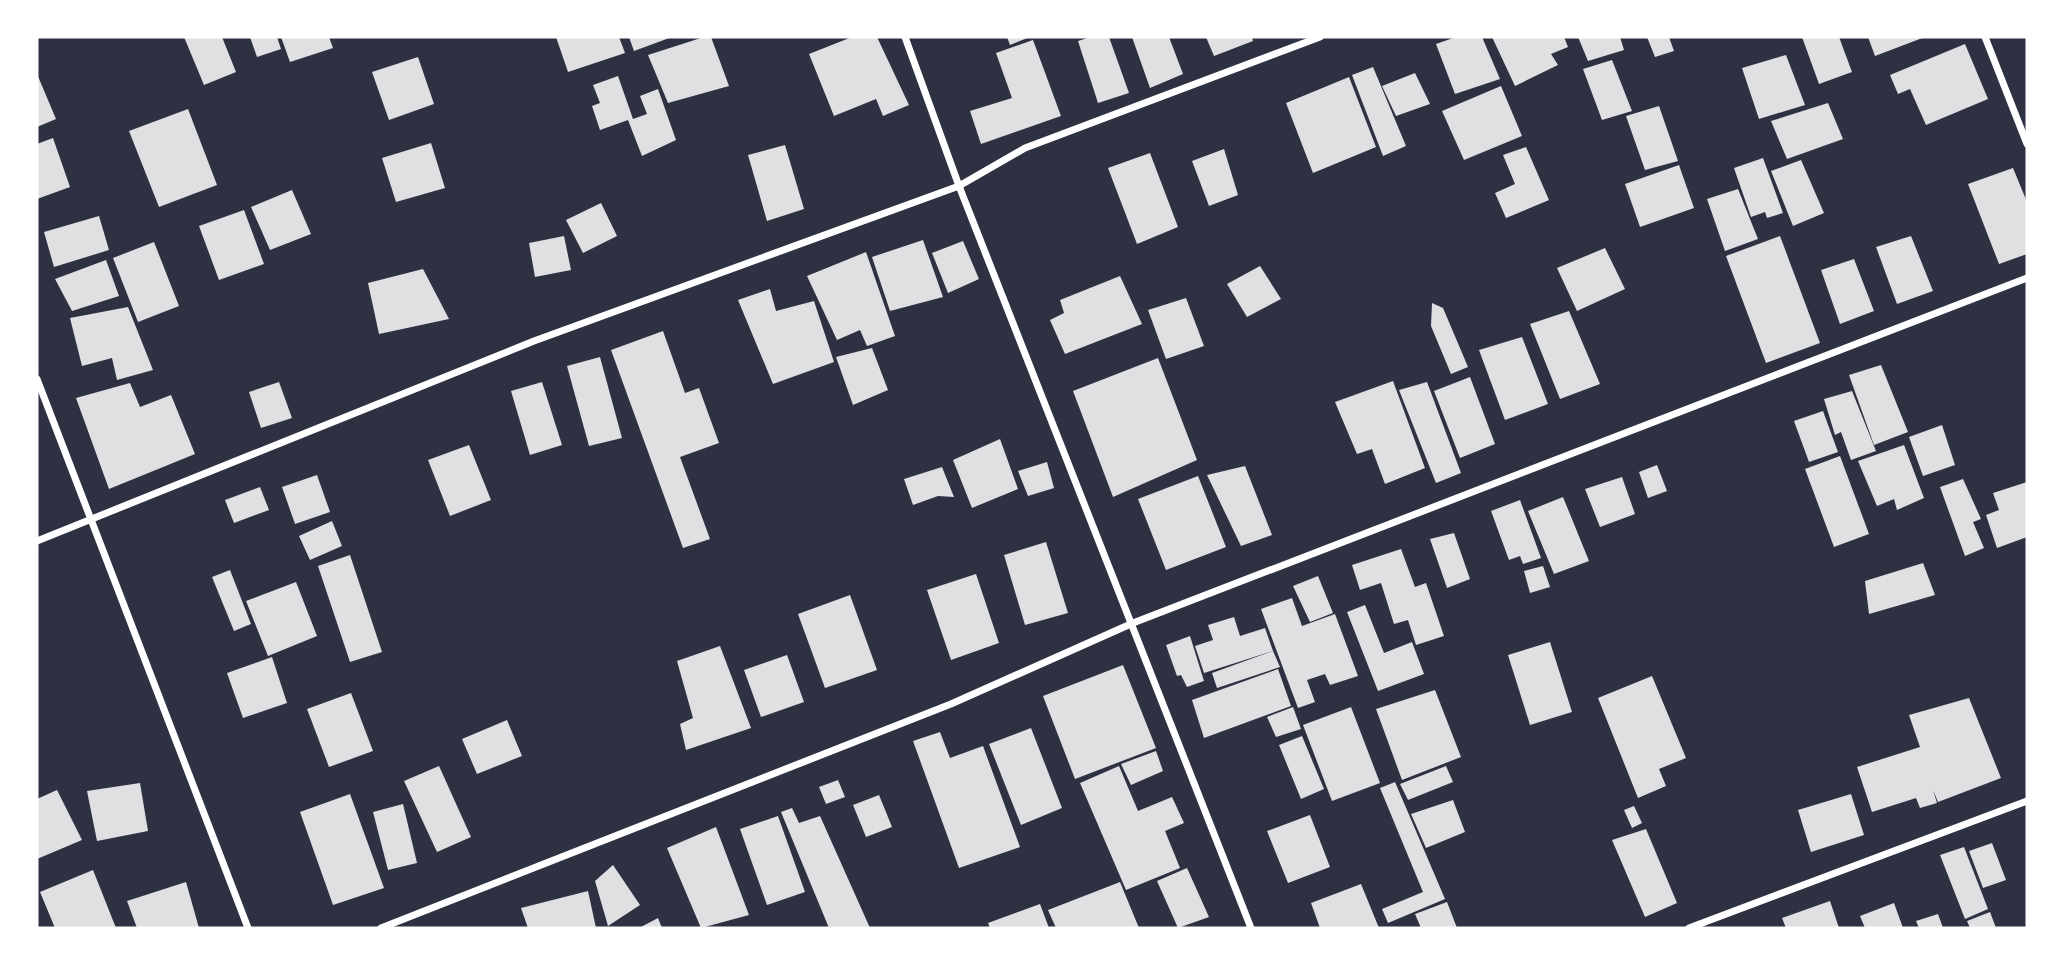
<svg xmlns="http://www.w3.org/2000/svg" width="2064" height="965" font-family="'DM Sans',sans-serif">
<rect width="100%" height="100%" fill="#2d3142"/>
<g fill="#e0e0e3">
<polygon points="184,37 222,37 236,72 204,85"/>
<polygon points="250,37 277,37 281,49 257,57"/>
<polygon points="281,37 329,37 333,48 290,62"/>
<polygon points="556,37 619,37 625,53 568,72"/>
<polygon points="629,37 672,37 634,51"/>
<polygon points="704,37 711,37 729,86 668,103 648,55"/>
<polygon points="852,37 877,37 909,105 883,116 876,99 834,116 809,54"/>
<polygon points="1007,37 1030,37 1010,45"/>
<polygon points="1091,37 1109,37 1129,93 1098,103 1078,41"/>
<polygon points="1132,37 1169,37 1183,74 1150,88"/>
<polygon points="1206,37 1252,37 1253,41 1214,56"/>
<polygon points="1456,37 1482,37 1500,79 1455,94 1436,44"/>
<polygon points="1492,37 1564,37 1568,47 1551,54 1558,65 1515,86"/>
<polygon points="1578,37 1620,37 1624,50 1588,61"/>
<polygon points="1647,37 1669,37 1674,51 1655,57"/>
<polygon points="1802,37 1839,37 1852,72 1819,84"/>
<polygon points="1868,37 1925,37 1875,56"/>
<polygon points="1033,40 1061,116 981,144 970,111 1012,98 996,53"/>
<polygon points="1965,44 1988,99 1926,125 1910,89 1898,94 1890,75"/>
<polygon points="1786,55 1805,105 1759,119 1742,68"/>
<polygon points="418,57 434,104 389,120 372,72"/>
<polygon points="1612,60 1632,111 1602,120 1583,69"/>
<polygon points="1373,67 1406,146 1383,156 1352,75"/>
<polygon points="1415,73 1430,104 1396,116 1382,86"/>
<polygon points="37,74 56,119 37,127"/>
<polygon points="618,76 633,119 647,114 640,96 658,89 676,140 642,156 628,120 600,130 592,106 600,103 593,85"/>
<polygon points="1349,77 1376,147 1313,173 1286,103"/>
<polygon points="1501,86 1522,136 1464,160 1442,111"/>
<polygon points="1828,103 1843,139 1787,159 1771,121"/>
<polygon points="1659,106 1678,161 1645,170 1626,116"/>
<polygon points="188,109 217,185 159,207 129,131"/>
<polygon points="53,138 70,187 37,199 37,144"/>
<polygon points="431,143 445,188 396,202 382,158"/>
<polygon points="785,145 804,209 767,221 748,155"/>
<polygon points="1526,147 1549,200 1506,218 1495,193 1515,184 1503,155"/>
<polygon points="1224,149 1238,195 1209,206 1192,161"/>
<polygon points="1150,153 1178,227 1137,244 1108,168"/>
<polygon points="1763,158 1783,213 1767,218 1765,212 1751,217 1734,168"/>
<polygon points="1801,160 1824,213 1793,226 1771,171"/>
<polygon points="1679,165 1694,208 1640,227 1625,184"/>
<polygon points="2013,168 2027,202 2027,254 1999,264 1968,184"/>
<polygon points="1738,189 1758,239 1725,251 1707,199"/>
<polygon points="292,190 311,234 270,250 251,207"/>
<polygon points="601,203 617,236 583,253 566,220"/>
<polygon points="244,210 264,264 219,280 199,226"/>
<polygon points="99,216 109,250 54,267 44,232"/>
<polygon points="564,236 571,270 535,277 529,243"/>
<polygon points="1780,236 1820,343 1766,363 1726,256"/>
<polygon points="1911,236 1933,291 1897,304 1876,247"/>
<polygon points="923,240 943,297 890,311 872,257"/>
<polygon points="963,241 979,279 948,293 932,253"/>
<polygon points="154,242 179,306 138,322 113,258"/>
<polygon points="1605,248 1625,289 1577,311 1557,268"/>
<polygon points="866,252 895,336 867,346 860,330 837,340 807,276"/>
<polygon points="1854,259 1874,311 1840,324 1821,270"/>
<polygon points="106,260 119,296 72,311 55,279"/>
<polygon points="1260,266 1281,299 1247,317 1227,284"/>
<polygon points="423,269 449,319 379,334 368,283"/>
<polygon points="1120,276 1142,324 1065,354 1050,320 1064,313 1060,300"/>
<polygon points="770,289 776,311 814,301 834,362 773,384 738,300"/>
<polygon points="1186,298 1204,346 1166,359 1148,310"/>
<polygon points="1432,303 1443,308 1468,367 1451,374 1431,326"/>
<polygon points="128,307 153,370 117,380 112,358 82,366 70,318"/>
<polygon points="1569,311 1600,384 1560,399 1530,324"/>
<polygon points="663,331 685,393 699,388 719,443 680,457 710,539 683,548 611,350"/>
<polygon points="1522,337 1548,404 1505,420 1479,350"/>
<polygon points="872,348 888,390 853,405 836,357"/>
<polygon points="600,357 622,438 589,446 567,366"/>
<polygon points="1158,358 1197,460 1113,497 1073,391"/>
<polygon points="1881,365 1908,432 1874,445 1849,375"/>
<polygon points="1470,377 1495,444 1460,458 1434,391"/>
<polygon points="1393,381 1425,468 1385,484 1372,449 1357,454 1335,402"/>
<polygon points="279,382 292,418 261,428 249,392"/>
<polygon points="542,382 562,445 530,455 511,391"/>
<polygon points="1427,382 1461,473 1436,483 1399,390"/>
<polygon points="130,383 140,407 171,395 195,454 109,489 76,398"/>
<polygon points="1852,391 1876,451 1851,460 1841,432 1835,435 1824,399"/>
<polygon points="1823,411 1838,452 1809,462 1794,421"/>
<polygon points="1942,425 1955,465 1923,476 1909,437"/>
<polygon points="1000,439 1018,489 972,508 953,460"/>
<polygon points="469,445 491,500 450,516 428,460"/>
<polygon points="1904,445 1924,498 1897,510 1894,499 1877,506 1858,461"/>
<polygon points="1840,456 1869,534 1834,547 1805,469"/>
<polygon points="1047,462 1054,488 1028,496 1018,471"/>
<polygon points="1657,465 1667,491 1648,498 1639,472"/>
<polygon points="1245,466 1272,535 1241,546 1207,475"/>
<polygon points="942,467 954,497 938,496 913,505 904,479"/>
<polygon points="317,475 330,512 295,524 282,487"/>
<polygon points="1198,476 1226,547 1166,570 1138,499"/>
<polygon points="1622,477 1635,514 1600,527 1585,489"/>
<polygon points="1963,479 1981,519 1973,522 1984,548 1965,556 1940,487"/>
<polygon points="2027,482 2027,537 1997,548 1986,515 1999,510 1993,493"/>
<polygon points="260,487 269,510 234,523 225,500"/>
<polygon points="1563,497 1589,561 1554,574 1528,511"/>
<polygon points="1520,500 1541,558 1523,564 1520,556 1509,560 1491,511"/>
<polygon points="332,521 342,546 310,560 299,536"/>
<polygon points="1454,533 1470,579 1447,588 1430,539"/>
<polygon points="1046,542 1068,613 1025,625 1004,555"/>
<polygon points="1401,549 1415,587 1426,583 1444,636 1416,645 1408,620 1394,624 1381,583 1360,590 1352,565"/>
<polygon points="350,555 382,652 350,662 318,566"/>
<polygon points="1923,563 1935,595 1869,614 1865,581"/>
<polygon points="1543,566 1550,587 1530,593 1524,571"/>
<polygon points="230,570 251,624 234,631 212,577"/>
<polygon points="976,574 999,643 951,660 927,590"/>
<polygon points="1318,576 1333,613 1310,622 1293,586"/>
<polygon points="296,582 317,636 268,656 246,601"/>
<polygon points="850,595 877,670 825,688 798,614"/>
<polygon points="1292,598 1302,626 1335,614 1358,676 1330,685 1325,674 1307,680 1315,702 1298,708 1261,609"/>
<polygon points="1365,605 1384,653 1412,642 1424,674 1378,691 1347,612"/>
<polygon points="1234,617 1240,636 1265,628 1273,651 1204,673 1195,646 1213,640 1208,625"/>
<polygon points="1190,636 1204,681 1187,687 1181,675 1177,676 1166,645"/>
<polygon points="1550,642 1572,712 1530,725 1508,655"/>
<polygon points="720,646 751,728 686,750 680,724 693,718 677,661"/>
<polygon points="1273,651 1280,667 1217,688 1212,673"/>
<polygon points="787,655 804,702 761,717 744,670"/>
<polygon points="272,657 287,703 243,718 227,673"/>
<polygon points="1123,665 1156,748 1075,779 1043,696"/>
<polygon points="1278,669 1291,706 1204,738 1192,700"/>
<polygon points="1652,676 1686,758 1659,769 1666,786 1638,798 1598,698"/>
<polygon points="1435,690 1461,757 1402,780 1376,709"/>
<polygon points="351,693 373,751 329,767 307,709"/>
<polygon points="1969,698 2001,778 1938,802 1933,790 1937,803 1920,808 1916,798 1872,812 1857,767 1920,747 1909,715"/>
<polygon points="1293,707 1301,729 1276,737 1267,717"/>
<polygon points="1351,707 1380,783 1332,801 1303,725"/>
<polygon points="507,720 522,756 477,774 462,739"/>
<polygon points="1031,728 1062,808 1021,825 989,744"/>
<polygon points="940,732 950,758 983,746 1020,847 959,868 913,741"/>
<polygon points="1302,736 1324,789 1301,799 1279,745"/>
<polygon points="1156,751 1163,771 1131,785 1121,764"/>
<polygon points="439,766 471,837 437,852 404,781"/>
<polygon points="1119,766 1138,811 1172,797 1184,823 1165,831 1180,868 1126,890 1080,783"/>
<polygon points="1446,766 1453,782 1408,800 1400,784"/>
<polygon points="838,780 845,797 826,804 819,787"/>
<polygon points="1395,782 1445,899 1388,923 1382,909 1423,892 1380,788"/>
<polygon points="140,783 148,831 97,841 87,791"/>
<polygon points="57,790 82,840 37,859 37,799"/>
<polygon points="350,794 384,888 333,905 300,812"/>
<polygon points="1851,794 1864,835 1811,852 1798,810"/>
<polygon points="879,795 892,827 866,837 853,805"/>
<polygon points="1453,800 1465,832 1426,848 1411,814"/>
<polygon points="403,804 417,863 388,870 373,812"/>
<polygon points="1634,806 1642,823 1632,828 1624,810"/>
<polygon points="792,808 799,823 820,816 870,928 829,928 781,812"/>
<polygon points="1310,815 1330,867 1288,883 1267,831"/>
<polygon points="778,816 805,892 767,905 740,829"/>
<polygon points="716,827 749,915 701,928 667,848"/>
<polygon points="1646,829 1677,903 1645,917 1612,840"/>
<polygon points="1992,843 2006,880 1983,888 1969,851"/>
<polygon points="1964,847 1988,909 1965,919 1940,855"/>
<polygon points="613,865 640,905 608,926 595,881"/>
<polygon points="1187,868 1209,917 1178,928 1157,881"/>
<polygon points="93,870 116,928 55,928 40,892"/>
<polygon points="186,882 199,928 137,928 127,901"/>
<polygon points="1120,882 1139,928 1056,928 1048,910"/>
<polygon points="1361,884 1379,928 1320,928 1311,903"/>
<polygon points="588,891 596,928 528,928 521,908"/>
<polygon points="1830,901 1839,928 1786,928 1782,918"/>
<polygon points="1447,902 1457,928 1421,928 1415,914"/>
<polygon points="1894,903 1903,928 1865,928 1860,916"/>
<polygon points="1040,904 1049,928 990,928 988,923"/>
<polygon points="1990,912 1996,928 1970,928 1967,921"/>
<polygon points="1938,914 1943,928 1919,928 1916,921"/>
<polygon points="658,918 662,928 639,928"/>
</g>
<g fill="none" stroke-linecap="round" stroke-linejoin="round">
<g stroke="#fff" stroke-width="7">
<polyline points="905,37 959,186 1251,928"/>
<polyline points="1985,37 2027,144"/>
<polyline points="37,379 248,928"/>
<polyline points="37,541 534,341 959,186 1025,148 1320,37"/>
<polyline points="381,928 951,704 1133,623 2027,278"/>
<polyline points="1689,928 2027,801"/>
</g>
</g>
<rect width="2064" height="965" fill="none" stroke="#ffffff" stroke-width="77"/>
</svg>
